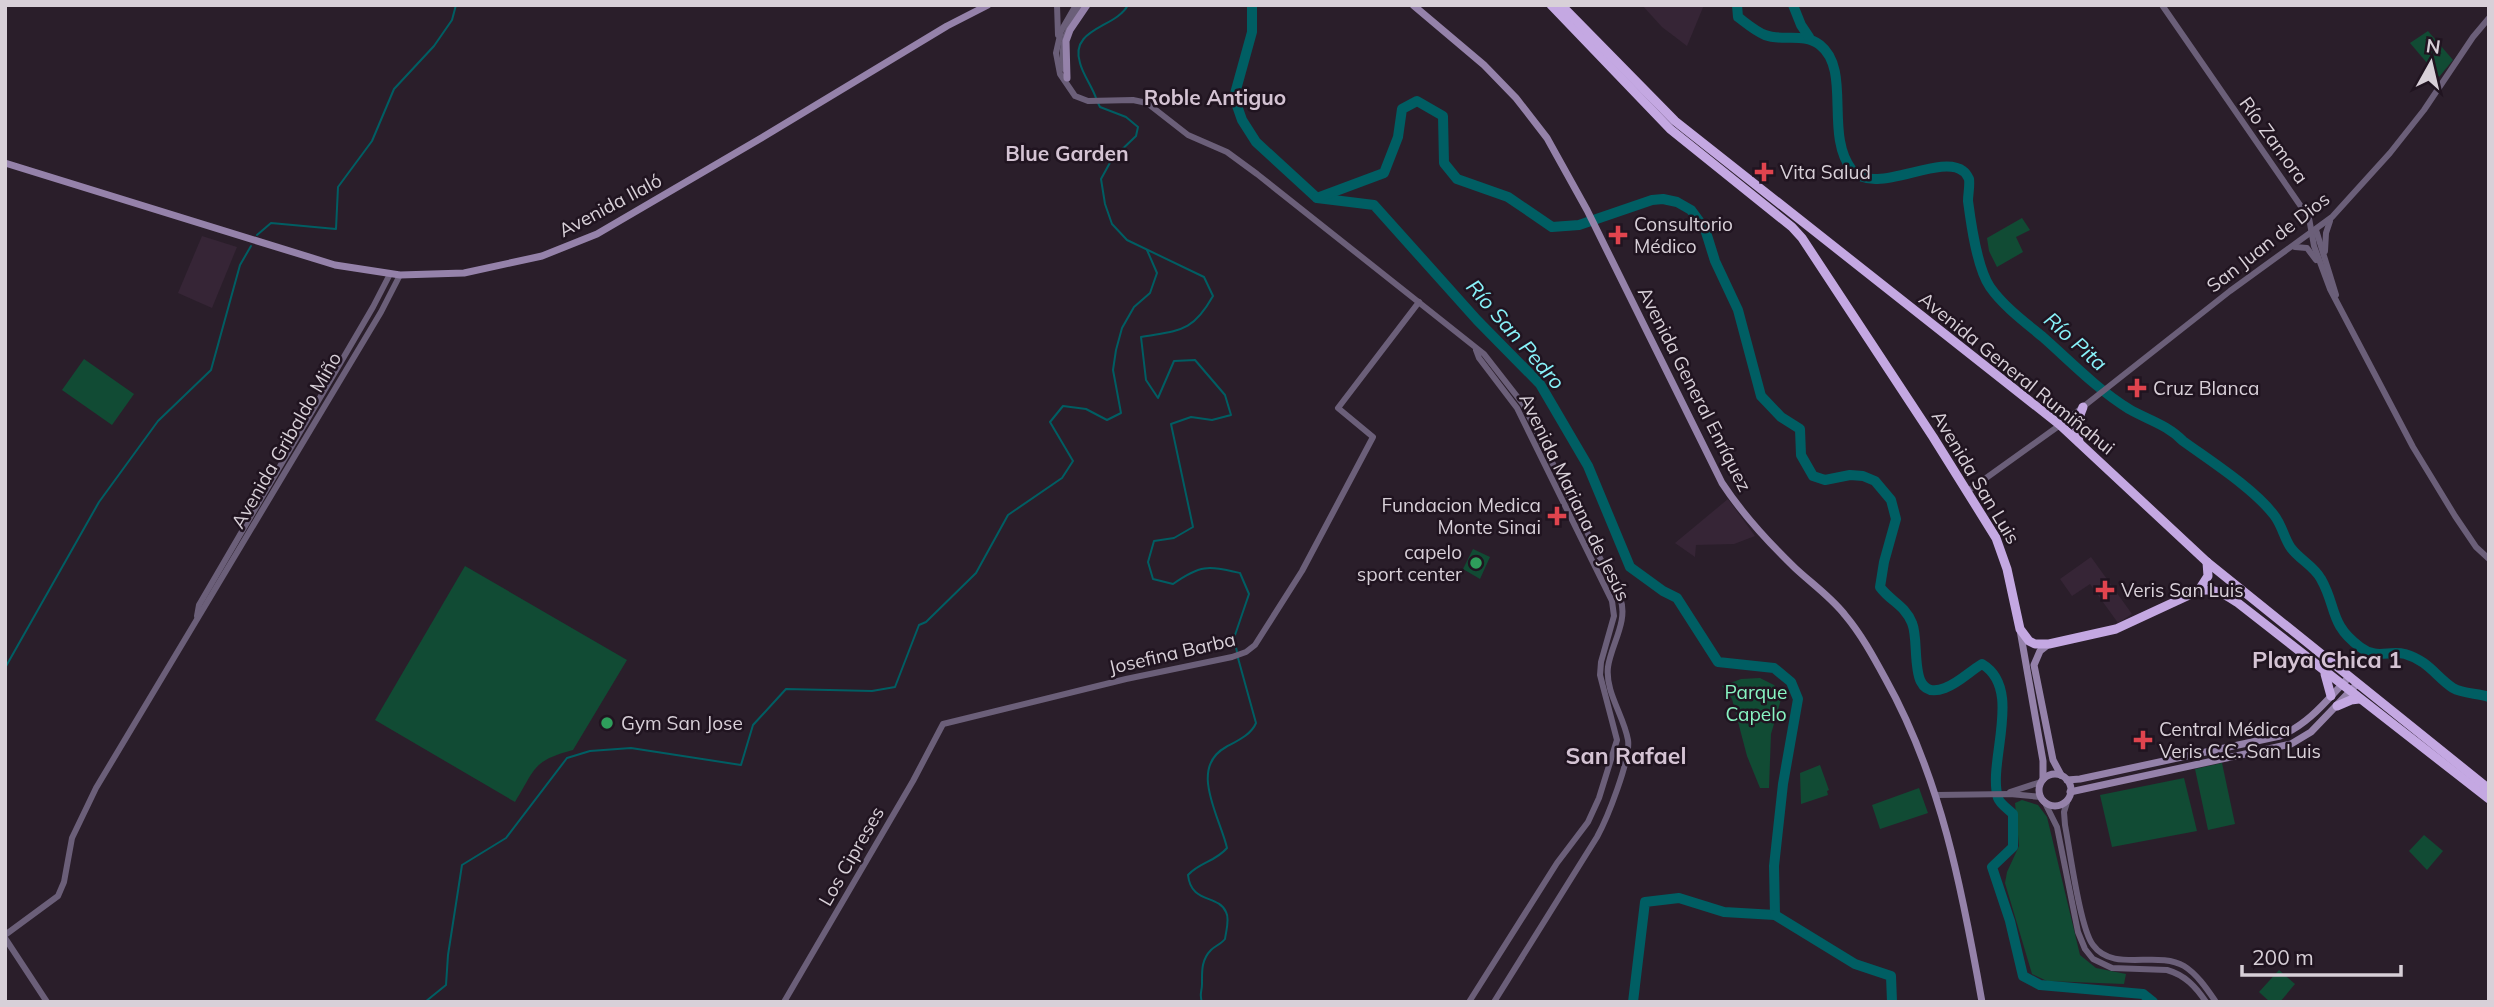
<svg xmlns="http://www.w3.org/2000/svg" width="2494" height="1007" font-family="Mulish,sans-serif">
<rect width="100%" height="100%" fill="#2a1e2a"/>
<g fill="#362536">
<polygon points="1642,5 1704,5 1687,46 1662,27"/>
<polygon points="202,236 237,247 212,308 178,293"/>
<polygon points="1728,499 1755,536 1734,544 1696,545 1695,557 1675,543"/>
<polygon points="2091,557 2132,614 2118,623 2090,584 2072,596 2060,579"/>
</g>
<g fill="#114b34">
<polygon points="2428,31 2453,60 2439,77 2410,43"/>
<polygon points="2022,218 2030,230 2016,237 2023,252 1997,267 1989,251 1987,238"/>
<polygon points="84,359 134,394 112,425 62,390"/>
<polygon points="1473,549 1490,557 1480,579 1463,569"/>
<path d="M 465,566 L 627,660 L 573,750 C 532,761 536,768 515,802 L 375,720 Z"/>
<polygon points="1760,678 1774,685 1782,696 1771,734 1769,788 1760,788 1747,756 1732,699 1722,686 1741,679"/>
<polygon points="2222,763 2235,824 2208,830 2195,769"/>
<polygon points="1820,765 1829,790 1827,791 1828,795 1801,804 1800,773"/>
<polygon points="2184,778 2197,831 2112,847 2100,795"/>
<polygon points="1919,788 1928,813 1880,829 1872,805"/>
<polygon points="2022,800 2038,805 2047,817 2080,955 2096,968 2126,974 2124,984 2047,981 2032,974 2005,883 2007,872 2019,846 2015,803"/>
<polygon points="2424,835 2443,851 2427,870 2409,851"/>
<polygon points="2279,970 2295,984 2280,1002 2270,1002 2259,992"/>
</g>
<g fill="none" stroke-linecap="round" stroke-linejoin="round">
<g stroke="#005e63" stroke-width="2">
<path d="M 1096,98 C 1092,86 1083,75 1080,63 C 1069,28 1116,28 1128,5"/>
<path d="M 1098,103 L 1100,107 L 1126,117 L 1138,127 L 1136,136 L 1112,159 L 1101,179 L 1105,204 L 1112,224 L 1127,240 L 1204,277 L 1213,296 C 1192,333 1180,330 1141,337 L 1146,380 L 1158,398 L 1174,361 L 1195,360 L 1225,395 L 1231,415 L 1212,420 L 1191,417 L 1171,424 L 1193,527 L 1174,538 L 1154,541 L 1148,562 L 1153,579 L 1173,584 C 1201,564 1208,566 1240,573 L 1249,594 L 1234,638 L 1237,652"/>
<polyline points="257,235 271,223 336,229 338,187 372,141 394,89 434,46 452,20 456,5"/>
<polyline points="5,668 99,502 158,421 211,370 240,265 251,246"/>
<polyline points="425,1002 446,985 448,955 462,865 506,838 567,758 590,751 631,748 741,765 753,725 786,689 872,691 895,687 919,625 926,622 976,573 1008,515 1062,478 1073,461 1050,422 1063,406 1086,409 1107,420 1121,413 1113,370 1116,350 1122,328 1134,307 1150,293 1157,273 1147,250"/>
<path d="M 1202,1002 C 1199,994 1202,992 1202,984 C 1202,972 1201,960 1211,950 C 1215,946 1221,944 1225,939 C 1226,931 1230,919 1226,912 C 1218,894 1191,904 1188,875 C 1200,862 1215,862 1227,848 C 1220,817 1188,768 1226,747 C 1237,741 1251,735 1256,723 L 1238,658"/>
</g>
<g stroke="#005e63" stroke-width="10">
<polyline points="1252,5 1252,32 1234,97 1242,120 1256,142 1317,198 1374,205 1477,320 1540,384 1588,466 1630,567 1663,591 1677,598 1718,662 1774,668 1791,682 1798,699 1783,784 1774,866 1775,915 1724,912 1679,898 1645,902 1633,1002"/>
<path d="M 1737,5 L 1738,17 C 1746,23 1755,31 1765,35 C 1783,42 1803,32 1820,45 C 1852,70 1824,135 1852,170 C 1874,197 1940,153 1963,171 C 1965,172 1968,177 1969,179 C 1970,186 1968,194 1968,201 C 1971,224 1977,268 1990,287 C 2004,307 2026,323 2044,338 C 2072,363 2097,389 2129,409 C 2148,420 2168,425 2183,441 C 2212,462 2253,488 2274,515 C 2282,525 2284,538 2291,548 C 2300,560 2314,566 2321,579 C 2337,607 2329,624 2360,647 C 2377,660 2388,650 2405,654 C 2429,661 2436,677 2453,688 C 2463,694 2478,693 2489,697"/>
<polyline points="1793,5 1801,25 1809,37"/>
<path d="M 1317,198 L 1384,173 L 1398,137 L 1402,109 L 1417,101 L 1443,116 L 1444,163 L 1457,179 L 1508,197 L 1552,227 L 1579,225 L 1652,200 L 1663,199 L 1677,202 L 1691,210 L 1705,229 L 1715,261 L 1738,310 L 1761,396 L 1781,417 L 1800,429 L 1801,455 L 1813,476 L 1825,480 L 1850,475 L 1863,476 L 1875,481 L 1891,500 L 1896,519 L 1884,562 L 1880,587 C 1890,601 1905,605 1912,623 C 1921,644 1906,702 1945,688 C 1959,683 1970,671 1982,664 C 2024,689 1987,761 1998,798 C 2000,804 2008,809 2013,814 L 2013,847 L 1992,867 L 2010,921 L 2023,976 L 2040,985 L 2143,994 L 2153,1002"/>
<polyline points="1775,915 1855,964 1891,976 1892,1002"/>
</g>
<g stroke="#6b5f79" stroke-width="6">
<polyline points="1057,5 1058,35"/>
<path d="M 1076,5 L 1061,31 L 1056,53 L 1060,74 L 1075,96 L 1088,101 L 1133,100 L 1147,103 L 1188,135 L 1227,152 L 1257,174 L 1484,354 L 1523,404 L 1620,598 C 1629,620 1611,645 1608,667 C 1605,692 1624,716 1628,740 C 1631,759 1607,819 1597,837 L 1494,1002"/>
<polyline points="2162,5 2309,218 2314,246 2330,289 2413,447 2455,516 2476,547 2489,559"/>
<path d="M 1064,69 C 1059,43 1068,27 1082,5"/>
<polyline points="2316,230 2336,295"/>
<polyline points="2295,247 2307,248 2316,260"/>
<polyline points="2325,251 2326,233 2330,221"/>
<polyline points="1968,491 2060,425 2230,291 2332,217 2390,153 2424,110 2473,37 2489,18"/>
<polyline points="197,616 199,605 373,307 390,274"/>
<polyline points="2010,792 2041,782"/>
<polyline points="1936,795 2010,794 2041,797"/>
<path d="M 2068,799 L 2064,812 L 2065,825 C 2070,851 2080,928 2093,945 C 2113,973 2157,950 2184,966 C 2197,974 2207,989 2216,1002"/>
<path d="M 2044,801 L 2057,827 L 2078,932 L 2085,949 L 2093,959 L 2112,968 L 2167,970 C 2185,975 2196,987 2206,1002"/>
<polyline points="5,935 58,896 64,882 72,838 96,788 381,312 400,275"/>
<polyline points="5,938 47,1002"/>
<polyline points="784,1002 913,781 943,724 1126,679 1232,657 1246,652 1255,645 1302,571 1373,437 1338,408 1419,302"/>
<polyline points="1469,1002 1557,863 1588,822 1599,798 1617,740 1600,675 1601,662 1614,616 1612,601 1517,408 1479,358 1476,350"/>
</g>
<g stroke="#9582aa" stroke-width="7">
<path d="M 1413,5 L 1484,65 L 1516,98 L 1547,138 L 1587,210 L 1722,483 C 1743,515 1767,541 1795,568 C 1811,583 1831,597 1845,615 C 1861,634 1873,656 1885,678 C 1941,778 1962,889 1982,1002"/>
<polyline points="1067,78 1066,41 1070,30 1087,5"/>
<polyline points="5,163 335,265 400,275 464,273 542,256 597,234 763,137 947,26 988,5"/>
<polyline points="2020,630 2043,761 2043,779"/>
<polyline points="2049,644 2040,651 2034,665 2053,760 2061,775"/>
<circle cx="2055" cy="790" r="16"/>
<path d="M 2067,780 L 2080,779 L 2280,736 C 2309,724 2327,700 2349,677"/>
<polyline points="2070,792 2291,744 2311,732 2357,684"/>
</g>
<g stroke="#c4a8e2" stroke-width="9">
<path d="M 1551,5 L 1670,129 L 1792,227 L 1802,238 L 1933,437 L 1996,538 L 2007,569 L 2020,629 L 2029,641 L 2035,644 L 2049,644 L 2116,629 L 2198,591 C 2214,587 2224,594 2238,603 L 2489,799"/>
<polyline points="1561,5 1675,121 2060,425 2207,562 2489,789"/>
<polyline points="2079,442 2076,425 2083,407"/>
<polyline points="2199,590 2208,576 2207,562"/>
<polyline points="2325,674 2331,696"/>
<polyline points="2337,706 2351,700 2359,699"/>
</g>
</g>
<g fill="#e0444e" stroke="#201420" stroke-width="2.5">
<path d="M1760.5 161.5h7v7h7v7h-7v7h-7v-7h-7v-7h7z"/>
<path d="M1614.5 224.5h7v7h7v7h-7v7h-7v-7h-7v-7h7z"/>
<path d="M2133.5 377.5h7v7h7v7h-7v7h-7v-7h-7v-7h7z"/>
<path d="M1553.5 505.5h7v7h7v7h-7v7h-7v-7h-7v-7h7z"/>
<path d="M2101.5 579.5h7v7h7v7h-7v7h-7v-7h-7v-7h7z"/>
<path d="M2139.5 729.5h7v7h7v7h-7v7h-7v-7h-7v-7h7z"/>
</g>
<g fill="#2e9e5b" stroke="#201420" stroke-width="2.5">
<circle cx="1476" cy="563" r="7"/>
<circle cx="607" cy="723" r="7"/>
</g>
<g text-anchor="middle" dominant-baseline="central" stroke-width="5" stroke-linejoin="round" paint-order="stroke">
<g font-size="19" fill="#d8d0d8" stroke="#201420">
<text transform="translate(2274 140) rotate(54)">Río Zamora</text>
<text transform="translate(610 205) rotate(-28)">Avenida Ilaló</text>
<text transform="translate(2268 242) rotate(-38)">San Juan de Dios</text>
<text transform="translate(2017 373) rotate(39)">Avenida General Rumiñahui</text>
<text transform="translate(1695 389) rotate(63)">Avenida General Enríquez</text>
<text transform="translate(286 440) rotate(-60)">Avenida Gribaldo Miño</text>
<text transform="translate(1976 477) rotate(59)">Avenida San Luis</text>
<text transform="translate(1575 497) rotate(64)">Avenida Mariana de Jesús</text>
<text transform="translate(1172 653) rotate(-13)">Josefina Barba</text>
<text transform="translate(851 856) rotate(-60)">Los Cipreses</text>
</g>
<g font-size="19" fill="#d8d0d8" stroke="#201420" text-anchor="start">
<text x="1780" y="172">Vita Salud</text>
<text x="1634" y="224">Consultorio<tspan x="1634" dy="22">Médico</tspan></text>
<text x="2153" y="388">Cruz Blanca</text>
<text x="1541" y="505" text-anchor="end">Fundacion Medica<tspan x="1541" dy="22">Monte Sinai</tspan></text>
<text x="1462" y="552" text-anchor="end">capelo<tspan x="1462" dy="22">sport center</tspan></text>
<text x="2121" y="590">Veris San Luis</text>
<text x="621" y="723">Gym San Jose</text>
<text x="2159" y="729">Central Médica<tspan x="2159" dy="22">Veris C.C. San Luis</tspan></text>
</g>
<g font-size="19" fill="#88f4c2" stroke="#201420">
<text x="1756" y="692">Parque<tspan x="1756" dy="22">Capelo</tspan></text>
</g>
<g font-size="21" font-weight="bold" fill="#d4c3d3" stroke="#201420">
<text x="1215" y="97">Roble Antiguo</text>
<text x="1067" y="153">Blue Garden</text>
</g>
<g font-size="21" font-style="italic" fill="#88f2f9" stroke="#201420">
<text transform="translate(1516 334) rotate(49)">Río San Pedro</text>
<text transform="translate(2076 341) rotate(42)">Río Pita</text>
</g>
<g font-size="23" font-weight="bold" fill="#d4c3d3" stroke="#201420">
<text x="2327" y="659">Playa Chica 1</text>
<text x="1626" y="755">San Rafael</text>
</g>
</g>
<rect width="2494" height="1007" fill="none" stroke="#d8d0d8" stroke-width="14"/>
<g transform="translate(2431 63) rotate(8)" stroke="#201420" stroke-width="5" paint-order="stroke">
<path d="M0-5L12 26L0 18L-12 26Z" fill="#d8d0d8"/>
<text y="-10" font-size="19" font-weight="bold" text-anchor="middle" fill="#d8d0d8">N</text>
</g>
<path d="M2242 965v10h159v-10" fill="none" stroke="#d8d0d8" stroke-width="3.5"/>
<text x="2252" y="965" font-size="21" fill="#d8d0d8" stroke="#201420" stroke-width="5" paint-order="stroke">200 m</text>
</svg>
